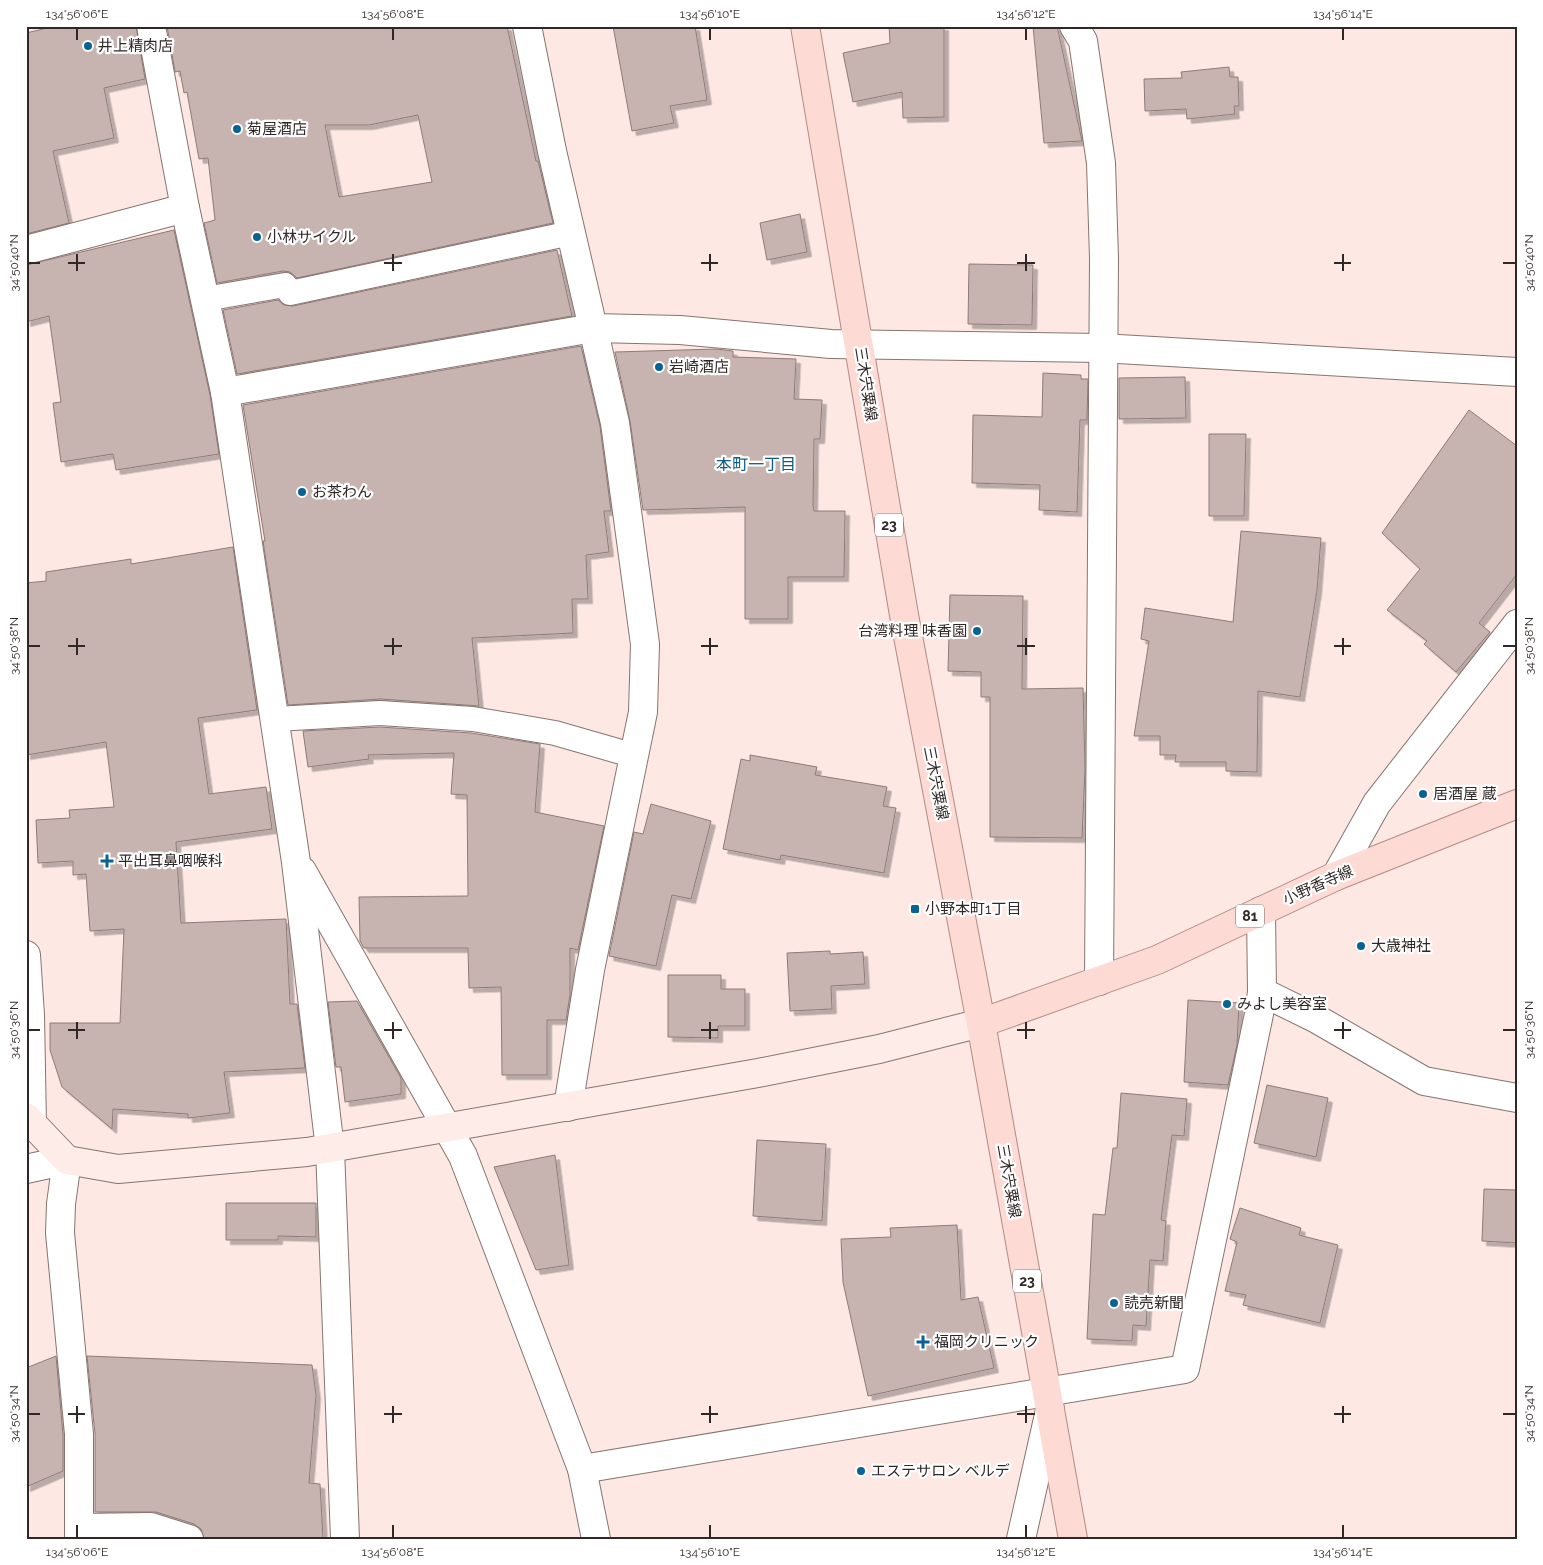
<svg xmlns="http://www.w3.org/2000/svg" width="1543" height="1565" font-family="Raleway,'Noto Sans JP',sans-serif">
<defs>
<filter id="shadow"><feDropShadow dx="4.5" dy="4.5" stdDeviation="0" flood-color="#0004"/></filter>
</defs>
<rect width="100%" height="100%" fill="#fde8e4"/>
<g fill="#c7b3af" stroke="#8e7b78" fill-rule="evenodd" filter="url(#shadow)">
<polygon points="56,26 136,26 145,79 104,88 114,138 53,151 69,223 26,234 26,33"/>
<path d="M 167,26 L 507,26 L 536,161 L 538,161 L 553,223 L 297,278 L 290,272 L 283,271 L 217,283 L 204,223 L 215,220 L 208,158 L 199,159 L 187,92 L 184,93 L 180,71 L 175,72 ZM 418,115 L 432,182 L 339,197 L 325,125 L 369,125 Z"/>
<polygon points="613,26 695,26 707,100 670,106 674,123 632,131"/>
<polygon points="889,26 944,26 944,117 903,118 902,92 853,102 843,53 890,43"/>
<polygon points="1033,26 1057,26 1082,141 1044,143"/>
<polygon points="1229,67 1230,77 1238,77 1239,106 1234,106 1235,114 1187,119 1186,109 1145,111 1144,79 1182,78 1181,72"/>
<polygon points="800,214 807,252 767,260 760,223"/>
<polygon points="174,230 210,395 219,454 116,470 113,454 61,462 53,403 61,402 49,316 26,322 26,265"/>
<polygon points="557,250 572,316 237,374 223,310 278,300 284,305 293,306"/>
<polygon points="969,264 1033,265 1032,325 968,324"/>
<polygon points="581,346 600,426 611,511 604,511 609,552 586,555 588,599 572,599 573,633 472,638 479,706 381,699 288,705 263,541 265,541 243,405"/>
<polygon points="716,349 733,351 733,357 796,359 794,399 822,400 820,439 814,439 813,505 814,511 845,511 844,577 788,577 788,619 745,619 745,507 643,510 630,421 615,352"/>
<polygon points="1043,373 1081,375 1081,379 1088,379 1087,420 1080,420 1077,512 1039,510 1040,485 972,483 973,415 1042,417"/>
<polygon points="1185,377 1186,418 1119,419 1119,378"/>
<polygon points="1469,410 1517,446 1517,574 1479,623 1490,632 1456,672 1424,644 1427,641 1387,610 1420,569 1382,533"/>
<polygon points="1209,434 1246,434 1244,516 1209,516"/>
<polygon points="1241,531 1321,538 1317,590 1300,697 1258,691 1257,772 1226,771 1226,762 1175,762 1176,755 1160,755 1160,736 1134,736 1149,641 1141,639 1145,608 1233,622"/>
<polygon points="233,547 257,710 198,718 209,794 266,787 272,829 176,842 181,923 286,919 290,1004 297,1004 305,1068 224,1072 230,1113 188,1118 188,1114 113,1109 112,1129 62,1087 50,1050 50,1023 120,1023 124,929 90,931 86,874 73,875 73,861 38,863 36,820 70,818 69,810 114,807 106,742 26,755 26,583 46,581 46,572 131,559 131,564"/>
<polygon points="950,595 1023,596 1022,689 1083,688 1085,769 1082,838 990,837 990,697 981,697 981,672 948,671"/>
<polygon points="380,727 471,733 540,744 535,812 604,826 578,950 570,948 570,995 566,1020 547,1020 547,1075 502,1075 501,987 469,988 468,948 364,948 360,941 359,897 468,896 467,795 451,794 454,753 368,755 369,759 308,767 303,731"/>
<polygon points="750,755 817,767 815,775 887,787 883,806 896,808 884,873 781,855 780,860 723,849 741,759 750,761"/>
<polygon points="651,804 711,821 691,899 672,895 656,966 609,956 634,832 643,834"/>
<polygon points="830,951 830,954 863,952 865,984 831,986 832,1009 790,1011 787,953"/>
<polygon points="668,975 721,975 721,989 745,989 745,1026 718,1026 718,1038 668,1037"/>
<polygon points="1188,1000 1239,1003 1237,1045 1228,1085 1184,1082"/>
<polygon points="357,1001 401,1078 401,1094 345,1102 341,1067 336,1067 328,1002"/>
<polygon points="1267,1085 1328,1098 1316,1157 1254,1143"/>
<polygon points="1121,1093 1187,1099 1184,1136 1172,1135 1161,1220 1166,1221 1163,1261 1150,1260 1146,1326 1133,1325 1132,1341 1087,1339 1093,1214 1105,1215 1113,1148 1117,1148"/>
<polygon points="757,1140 826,1144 822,1221 753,1216"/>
<polygon points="555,1155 569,1265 536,1270 494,1167"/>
<polygon points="1484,1189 1517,1190 1517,1243 1482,1241"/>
<polygon points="226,1203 316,1203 316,1237 278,1236 278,1240 226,1240"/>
<polygon points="1240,1208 1301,1228 1299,1235 1338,1245 1320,1323 1243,1305 1246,1295 1225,1291 1237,1242 1230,1239"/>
<polygon points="957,1225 961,1300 978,1297 994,1368 868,1396 843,1282 841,1239 891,1237 890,1228"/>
<polygon points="56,1356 63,1435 63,1471 26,1487 26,1368"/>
<polygon points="87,1356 312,1365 316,1395 309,1483 320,1484 323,1539 204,1539 201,1529 194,1524 156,1512 95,1512 95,1434"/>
</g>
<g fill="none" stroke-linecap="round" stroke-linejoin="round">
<defs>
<g id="lane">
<polyline points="205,299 285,285 290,293 571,233"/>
<polyline points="276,719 380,713 473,719 555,733 635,756"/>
</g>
<g id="street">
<polyline points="151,26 185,208 225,392 296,862 330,1149 345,1539"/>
<polyline points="527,26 552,151 615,423 645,644 643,712 590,970 568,1107"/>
<polyline points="1074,26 1083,41 1101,163 1104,258 1099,981"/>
<polyline points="26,250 185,208"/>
<polyline points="225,392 593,328 680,330 831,344 1101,348 1517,372"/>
<polyline points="302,871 463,1156 582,1469 596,1539"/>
<polyline points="1336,876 1377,803 1517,624"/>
<polyline points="26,955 30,1015 32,1125"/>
<polyline points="1262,992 1315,1018 1424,1081 1517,1098"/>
<polyline points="26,1169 67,1160 61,1204 60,1233 79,1434 79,1539"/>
<polyline points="582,1469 1185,1369 1259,1014 1262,992 1261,911"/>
<polyline points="79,1528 151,1527 189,1539"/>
<polyline points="1021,1539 1050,1410"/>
</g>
<polyline id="secondary" points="26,1117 67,1160 118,1169 307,1152 758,1073 879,1049 981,1023"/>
<g id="primary">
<polyline points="805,26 904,615 981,1023 1073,1539"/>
<polyline points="981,1023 1157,960 1336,876 1517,804"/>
</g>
</defs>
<use href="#lane" stroke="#877470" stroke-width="26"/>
<use href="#street" stroke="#877470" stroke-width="30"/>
<use href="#secondary" stroke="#877470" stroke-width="30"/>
<use href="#primary" stroke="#b48b84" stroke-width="30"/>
<use href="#lane" stroke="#fff" stroke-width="24"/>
<use href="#street" stroke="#fff" stroke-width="28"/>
<use href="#secondary" stroke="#feece9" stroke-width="28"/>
<use href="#primary" stroke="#fddad3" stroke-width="28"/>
</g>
<path fill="none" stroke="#302827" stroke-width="2" d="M 77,28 L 77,40M 393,28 L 393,40M 710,28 L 710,40M 1026,28 L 1026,40M 1343,28 L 1343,40M 77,254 L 77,271M 393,254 L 393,271M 710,254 L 710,271M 1026,254 L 1026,271M 1343,254 L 1343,271M 28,263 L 40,263M 68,263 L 85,263M 384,263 L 402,263M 701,263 L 718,263M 1017,263 L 1035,263M 1334,263 L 1351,263M 1503,263 L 1516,263M 77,638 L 77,655M 393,638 L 393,655M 710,638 L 710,655M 1026,638 L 1026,655M 1343,638 L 1343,655M 28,646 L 40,646M 68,646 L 85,646M 384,646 L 402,646M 701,646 L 718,646M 1017,646 L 1035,646M 1334,646 L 1351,646M 1503,646 L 1516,646M 77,1022 L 77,1039M 393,1022 L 393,1039M 710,1022 L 710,1039M 1026,1022 L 1026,1039M 1343,1022 L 1343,1039M 28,1030 L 40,1030M 68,1030 L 85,1030M 384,1030 L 402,1030M 701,1030 L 718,1030M 1017,1030 L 1035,1030M 1334,1030 L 1351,1030M 1503,1030 L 1516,1030M 77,1406 L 77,1423M 393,1406 L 393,1423M 710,1406 L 710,1423M 1026,1406 L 1026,1423M 1343,1406 L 1343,1423M 28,1414 L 40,1414M 68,1414 L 85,1414M 384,1414 L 402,1414M 701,1414 L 718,1414M 1017,1414 L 1035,1414M 1334,1414 L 1351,1414M 1503,1414 L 1516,1414M 77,1525 L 77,1538M 393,1525 L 393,1538M 710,1525 L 710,1538M 1026,1525 L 1026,1538M 1343,1525 L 1343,1538"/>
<g fill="#066393" stroke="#fff" stroke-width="2">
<circle cx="88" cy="46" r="5"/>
<circle cx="237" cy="129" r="5"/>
<circle cx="257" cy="237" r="5"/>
<circle cx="659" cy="367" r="5"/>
<circle cx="302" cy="492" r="5"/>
<circle cx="977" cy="631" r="5"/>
<circle cx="1423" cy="794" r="5"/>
<path d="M104.5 853.5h5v5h5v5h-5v5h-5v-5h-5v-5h5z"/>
<rect x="910" y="904" width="10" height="10" rx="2.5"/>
<circle cx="1361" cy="946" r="5"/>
<circle cx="1227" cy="1004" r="5"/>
<circle cx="1114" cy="1303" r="5"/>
<path d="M920.5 1334.5h5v5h5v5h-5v5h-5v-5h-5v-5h5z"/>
<circle cx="861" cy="1471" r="5"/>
</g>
<g text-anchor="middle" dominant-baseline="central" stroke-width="4.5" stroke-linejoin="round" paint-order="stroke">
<g fill="#fff" stroke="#6e6868" stroke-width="1">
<rect x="875" y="513.5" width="28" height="23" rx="4"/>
<rect x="1236" y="904.5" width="28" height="23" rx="4"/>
<rect x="1013" y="1269.5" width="28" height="23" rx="4"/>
</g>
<g font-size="14" font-weight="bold" fill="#302827">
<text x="889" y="525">23</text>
<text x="1250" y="916">81</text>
<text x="1027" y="1281">23</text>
</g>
<g font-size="15" fill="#302827" stroke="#fff" text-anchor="start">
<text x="98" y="46">井上精肉店</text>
<text x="247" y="129">菊屋酒店</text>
<text x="267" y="237">小林サイクル</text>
<text x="669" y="367">岩崎酒店</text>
<text x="312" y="492">お茶わん</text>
<text x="967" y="631" text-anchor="end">台湾料理 味香園</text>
<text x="1433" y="794">居酒屋 蔵</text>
<text x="118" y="861">平出耳鼻咽喉科</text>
<text x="925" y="909">小野本町1丁目</text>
<text x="1371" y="946">大歳神社</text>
<text x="1237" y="1004">みよし美容室</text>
<text x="1124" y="1303">読売新聞</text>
<text x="934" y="1342">福岡クリニック</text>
<text x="871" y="1471">エステサロン ベルデ</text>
</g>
<g font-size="15" fill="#302827" stroke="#fff">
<text transform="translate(866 384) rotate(81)">三木宍粟線</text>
<text transform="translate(936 783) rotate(79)">三木宍粟線</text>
<text transform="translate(1318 885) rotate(-24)">小野香寺線</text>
<text transform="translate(1009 1181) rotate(80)">三木宍粟線</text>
</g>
<g font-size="16" fill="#0b5c88" stroke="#fff">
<text x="756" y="464">本町一丁目</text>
</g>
</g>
<rect width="1543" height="1565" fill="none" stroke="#ffffff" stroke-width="55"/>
<rect x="28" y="28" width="1488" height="1510" fill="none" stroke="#302827" stroke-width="2"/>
<g font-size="12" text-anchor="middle" fill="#302827">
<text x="77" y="18">134°56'06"E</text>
<text x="393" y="18">134°56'08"E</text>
<text x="710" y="18">134°56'10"E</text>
<text x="1026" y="18">134°56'12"E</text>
<text x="1343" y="18">134°56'14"E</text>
<text transform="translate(14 263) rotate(-90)" y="4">34°50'40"N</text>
<text transform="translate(1529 263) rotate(-90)" y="4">34°50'40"N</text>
<text transform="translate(14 646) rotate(-90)" y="4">34°50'38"N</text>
<text transform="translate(1529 646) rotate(-90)" y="4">34°50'38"N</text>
<text transform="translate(14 1030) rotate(-90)" y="4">34°50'36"N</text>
<text transform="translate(1529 1030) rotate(-90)" y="4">34°50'36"N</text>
<text transform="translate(14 1414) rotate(-90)" y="4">34°50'34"N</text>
<text transform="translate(1529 1414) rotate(-90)" y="4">34°50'34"N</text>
<text x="77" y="1556">134°56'06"E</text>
<text x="393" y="1556">134°56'08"E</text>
<text x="710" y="1556">134°56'10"E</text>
<text x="1026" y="1556">134°56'12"E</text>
<text x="1343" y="1556">134°56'14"E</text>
</g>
</svg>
